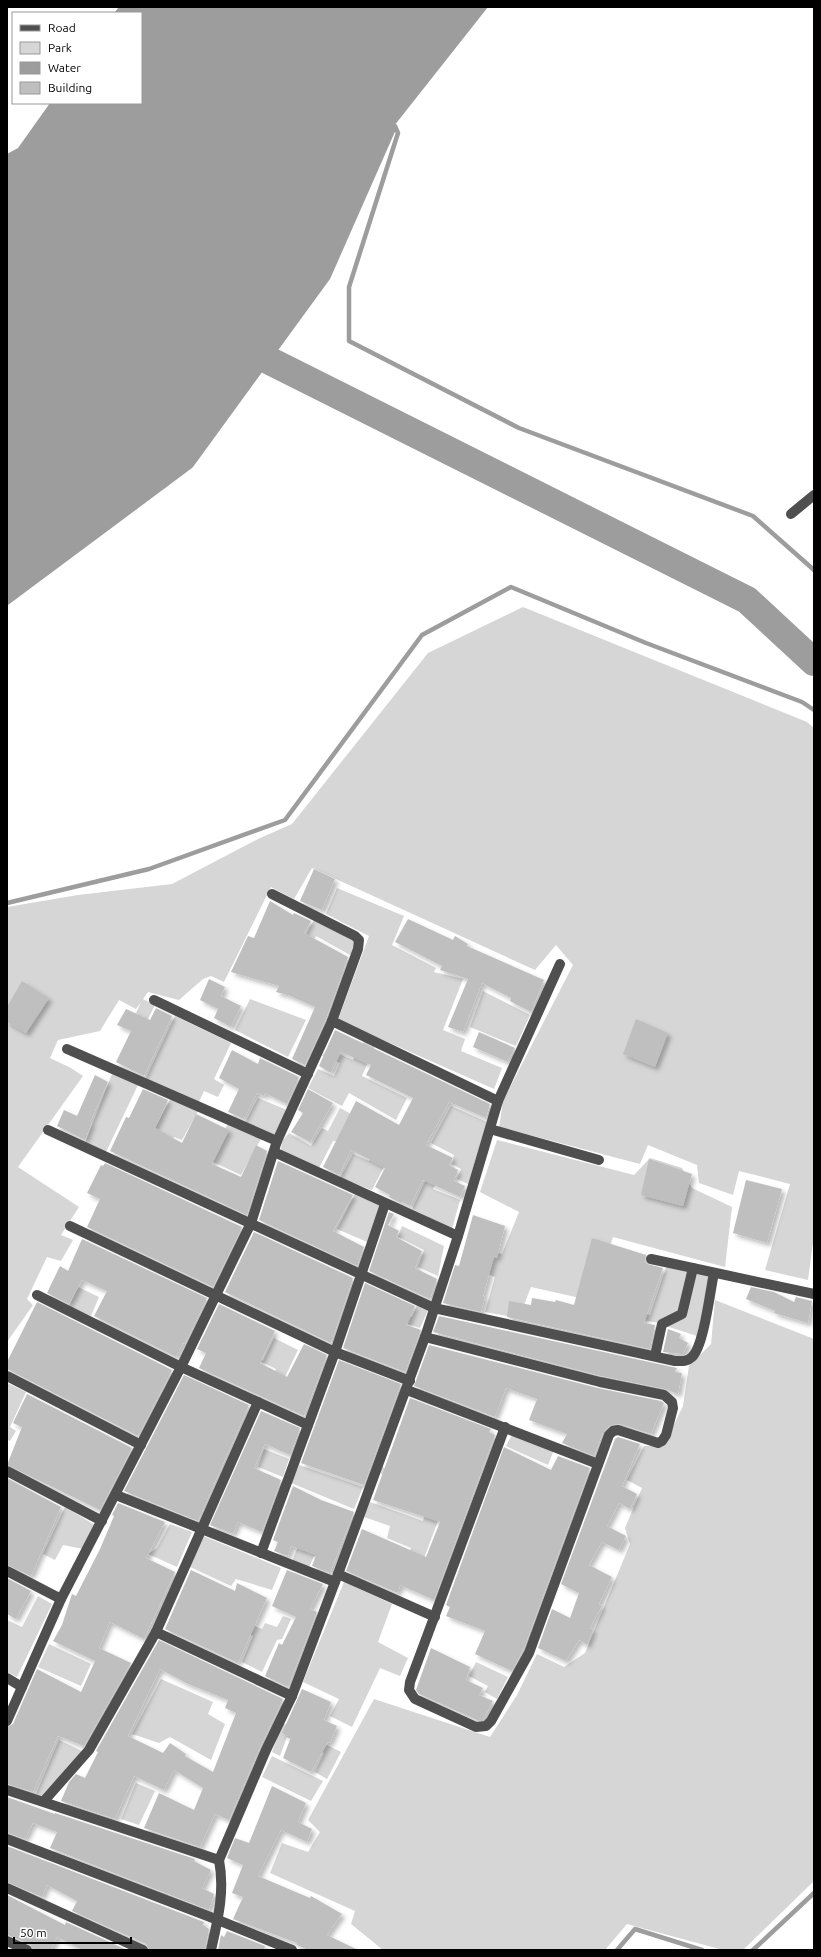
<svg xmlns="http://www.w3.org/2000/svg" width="821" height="1957" font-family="Ubuntu,sans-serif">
<defs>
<filter id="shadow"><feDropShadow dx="3.5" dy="3.5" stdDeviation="2" flood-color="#0004"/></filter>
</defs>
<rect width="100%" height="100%" fill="#fff"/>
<g fill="#d6d6d6">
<polygon points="523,607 807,722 814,728 814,1235 808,1280 765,1270 790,1184 739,1171 733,1195 699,1183 697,1165 648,1145 640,1164 499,1127 503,1101 573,965 556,945 535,970 312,868 294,899 271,887 224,982 211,976 203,979 179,1000 148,992 143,999 155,1005 141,1033 141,1017 136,1013 141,1002 136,1009 119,1000 100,1031 58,1040 50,1058 71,1068 83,1076 18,1167 79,1207 61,1235 73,1240 61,1261 47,1257 27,1299 33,1305 7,1342 7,907 78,895 172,884 260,838 292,824 428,653"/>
<polygon points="337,888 404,916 392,945 436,968 434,972 463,979 443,1030 465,1039 461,1051 502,1068 494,1089 338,1020 369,936 326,914"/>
<polygon points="314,920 354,941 355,945 352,956 316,936 309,948 301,944"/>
<polygon points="483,991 530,1015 516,1046 470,1027"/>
<polygon points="250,999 306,1020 288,1057 235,1030"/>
<polygon points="175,1016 231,1043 214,1079 224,1085 218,1097 204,1091 198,1104 145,1080"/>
<polygon points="365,1040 375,1046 362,1076 407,1098 396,1120 349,1093 342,1106 308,1088 318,1069 334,1076 340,1063 322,1056 327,1049 353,1060"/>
<polygon points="112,1074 138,1085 106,1152 85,1143"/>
<polygon points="171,1098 198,1111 182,1140 174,1137 170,1144 151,1135"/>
<polygon points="258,1098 287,1110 274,1136 245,1123"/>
<polygon points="451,1106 487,1122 468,1184 457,1179 461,1169 452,1164 454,1155 431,1143"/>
<polygon points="340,1108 355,1116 340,1142 333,1141 319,1168 281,1151 282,1141 289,1133 311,1146 322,1128 328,1131"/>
<polygon points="228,1123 262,1137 241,1175 211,1161"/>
<polygon points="391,1124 404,1128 372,1190 340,1178 353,1154 369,1161"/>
<polygon points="497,1140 634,1175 650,1158 682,1168 692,1188 732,1207 725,1267 613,1237 593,1301 531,1287 519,1318 485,1312 495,1277 461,1264 471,1243 502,1254 519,1212 480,1192"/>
<polygon points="430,1171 440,1176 433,1189 460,1200 452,1229 412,1209"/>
<polygon points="355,1194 382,1204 367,1242 337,1229"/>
<polygon points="402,1226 444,1246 438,1276 418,1267 424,1250 398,1237"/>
<polygon points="667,1265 689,1270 679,1313 659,1323 620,1316 608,1303 650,1315"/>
<polygon points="695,1272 710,1275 697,1336 666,1326 684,1317"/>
<polygon points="78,1287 99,1297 91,1316 69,1306"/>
<polygon points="715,1300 814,1339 814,1881 743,1950 723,1950 627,1924 605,1950 383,1950 351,1924 355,1911 270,1873 282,1843 308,1852 320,1832 308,1820 374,1699 490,1737 517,1695 537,1654 564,1667 585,1653 630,1544 625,1528 642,1488 627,1480 644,1446 655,1446 665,1443 683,1406 689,1366 711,1344"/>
<polygon points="377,1301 412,1317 418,1303 429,1308 420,1328 373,1313"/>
<polygon points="274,1338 298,1350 284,1379 274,1375 276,1369 234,1348 263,1361"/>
<polygon points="7,1383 26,1392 10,1427 16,1431 10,1441 7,1440"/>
<polygon points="513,1433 554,1450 548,1465 506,1446"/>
<polygon points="264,1449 289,1459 283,1477 258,1467"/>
<polygon points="299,1465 363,1487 354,1509 291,1483"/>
<polygon points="382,1467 443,1492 432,1519 438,1521 413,1587 403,1566 411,1548 387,1538 390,1526 364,1517 370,1502 423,1521 430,1494 381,1474"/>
<polygon points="65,1507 95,1525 83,1549 63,1545 55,1560 43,1554"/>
<polygon points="170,1524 192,1532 177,1567 148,1554 157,1548"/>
<polygon points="201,1535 281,1568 272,1590 236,1579 231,1586 188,1566"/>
<polygon points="302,1535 320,1543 317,1557 314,1556 309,1568 292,1562"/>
<polygon points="344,1582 392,1604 378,1642 408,1658 400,1676 380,1668 352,1727 330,1716 339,1699 303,1682"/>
<polygon points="38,1596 52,1604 17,1677 7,1672 7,1620 22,1627"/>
<polygon points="283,1616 291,1619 282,1639 277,1640 262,1672 242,1662 253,1636 223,1623 234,1618 262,1629 265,1623 277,1627"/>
<polygon points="49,1644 91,1664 81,1686 38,1667"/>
<polygon points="476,1662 508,1677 497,1699 485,1692 488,1686 469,1676"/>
<polygon points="161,1679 213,1702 208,1714 225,1724 211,1760 170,1737 159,1743 132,1734"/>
<polygon points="283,1723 341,1752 327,1779 315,1772 324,1753 287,1737 280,1756 272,1752"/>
<polygon points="59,1740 82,1751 43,1797 36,1794"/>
<polygon points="272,1756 323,1781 311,1801 262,1777"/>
<polygon points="136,1783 155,1791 139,1825 121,1819"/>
</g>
<polygon fill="#9d9d9d" points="119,7 488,7 394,126 328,278 191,466 7,603 7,154 18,148 50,103 141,103 141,13 114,13"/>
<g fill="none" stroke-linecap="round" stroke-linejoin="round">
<g stroke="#9d9d9d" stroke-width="4.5">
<polyline points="7,603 191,466 328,278 395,126 398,133 349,287 349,341 519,428 753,516 814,570"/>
<polyline points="7,903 149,869 285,820 422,635 511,587 646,643 802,702 814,710"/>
<polyline points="617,1950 635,1929 702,1950"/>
<polyline points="753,1950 814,1893"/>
</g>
<polyline stroke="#9d9d9d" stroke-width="28" points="234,343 747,600 814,662"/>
</g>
<g fill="#bfbfbf" fill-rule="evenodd" filter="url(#shadow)">
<polygon points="314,869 335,879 322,910 300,901"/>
<polygon points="270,901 293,915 294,913 311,921 304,933 348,957 326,1019 305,1065 292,1059 315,1007 288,995 276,992 279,986 231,972 248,936 254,938"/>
<polygon points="408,919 453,940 455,936 468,944 467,946 544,980 531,1012 510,1001 511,998 482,983 463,1032 448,1027 468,979 440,970 442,966 395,942"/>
<polygon points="209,979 225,987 221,996 241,1006 231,1027 214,1018 218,1009 200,1000"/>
<polygon points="22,981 49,998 26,1033 7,1022 7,1007"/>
<polygon points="156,1008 172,1016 144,1076 116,1062 131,1031 117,1025 126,1009 150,1020"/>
<polygon points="636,1019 668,1033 655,1067 623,1054"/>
<polygon points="335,1030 490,1104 486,1118 449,1102 426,1145 453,1158 449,1165 458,1170 454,1181 465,1186 460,1197 423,1180 410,1206 402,1202 401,1203 389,1197 390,1195 375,1187 385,1168 351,1150 339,1175 323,1167 356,1101 399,1125 413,1098 366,1075 371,1065 341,1052 331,1073 319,1066"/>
<polygon points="479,1032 515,1048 508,1062 473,1047"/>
<polygon points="232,1050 258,1064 260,1058 299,1077 287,1104 265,1093 264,1096 257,1093 244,1119 228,1112 239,1089 219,1078"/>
<polygon points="95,1075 108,1082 90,1122 92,1122 85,1140 57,1126 64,1110 77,1116"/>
<polygon points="143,1089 168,1100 155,1128 182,1143 196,1114 229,1130 212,1164 241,1177 256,1145 267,1151 247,1215 110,1151 126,1117 129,1118"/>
<polygon points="308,1089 333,1103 310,1142 291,1132 303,1113 298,1110"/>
<polygon points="649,1159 692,1174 683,1206 641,1195"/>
<polygon points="278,1161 353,1195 333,1231 364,1247 357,1266 259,1220"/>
<polygon points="105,1163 242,1227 213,1287 87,1227 100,1199 87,1193 101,1165 103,1166"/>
<polygon points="746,1180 782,1189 767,1243 733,1233"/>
<polygon points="389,1212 394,1214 388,1225 399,1231 396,1237 422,1251 415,1268 437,1279 430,1299 369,1271"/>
<polygon points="473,1215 505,1226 497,1258 494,1257 483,1296 485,1297 481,1312 443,1303 455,1265 459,1266"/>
<polygon points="254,1232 353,1278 331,1343 225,1292"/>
<polygon points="592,1238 646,1255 645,1261 647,1264 663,1268 644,1323 655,1325 650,1349 507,1317 509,1301 531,1305 532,1298 555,1302 556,1300 574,1305"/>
<polygon points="82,1239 207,1298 185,1344 183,1343 176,1357 94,1316 107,1291 82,1280 69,1304 47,1293 60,1266 68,1271"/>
<polygon points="365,1283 415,1306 407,1325 421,1330 405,1372 343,1348"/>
<polygon points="751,1287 774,1292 794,1302 796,1297 812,1301 808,1323 774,1313 775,1311 746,1299"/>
<polygon points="37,1302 172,1370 138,1436 7,1369 7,1362"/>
<polygon points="219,1304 275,1331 260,1363 287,1377 304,1344 327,1355 304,1416 199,1368 206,1353 197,1349"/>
<polygon points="439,1316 677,1368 675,1372 682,1373 678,1394 665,1389 601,1376 433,1332"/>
<polygon points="668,1329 681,1334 679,1338 688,1343 683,1354 663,1352"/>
<polygon points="429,1345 598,1388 661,1401 664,1403 651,1434 620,1424 611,1425 603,1432 594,1456 562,1443 567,1434 529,1420 537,1399 506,1388 495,1417 414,1386"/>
<polygon points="339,1360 401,1384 364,1485 301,1463"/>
<polygon points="184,1375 249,1405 198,1521 124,1491"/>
<polygon points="27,1394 132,1448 100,1510 7,1465 22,1427 13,1423"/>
<polygon points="410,1398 491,1429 489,1432 495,1435 434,1600 400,1585 398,1593 346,1571 362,1529 426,1557 440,1522 373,1500"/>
<polygon points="261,1411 300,1428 290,1455 265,1444 254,1468 281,1480 262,1532 238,1522 233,1534 210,1525"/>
<polygon points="618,1437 640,1444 622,1486 637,1494 630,1509 619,1503 607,1526 626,1536 619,1550 602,1542 589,1565 612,1577 599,1604 602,1606 590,1628 593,1630 587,1645 579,1640 566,1661 538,1648 552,1609 570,1618 579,1593 561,1584 615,1439"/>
<polygon points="504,1447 551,1470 558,1456 590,1468 524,1648 512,1671 475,1654 485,1631 446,1616 450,1607 446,1605"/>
<polygon points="7,1478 61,1507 31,1576 7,1565"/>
<polygon points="293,1486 321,1500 354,1512 330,1573 312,1566 316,1555 291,1546 288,1556 274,1551 278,1542 273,1540"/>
<polygon points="118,1503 165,1522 146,1558 175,1572 144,1639 110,1622 99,1648 131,1663 84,1746 58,1736 33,1792 7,1784 7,1727 13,1724 37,1669 81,1692 95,1661 53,1641 62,1625 72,1594 76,1596 100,1549 114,1516 112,1515"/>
<polygon points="191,1570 235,1591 237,1583 267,1598 238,1663 165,1629"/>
<polygon points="287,1570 323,1584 310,1609 317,1612 288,1687 265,1676 279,1643 282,1645 296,1617 272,1606"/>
<polygon points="7,1578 31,1591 16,1619 7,1614"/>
<path d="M 159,1640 L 283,1699 L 260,1747 L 229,1820 L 215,1814 L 200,1847 L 144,1828 L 159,1793 L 194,1810 L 203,1788 L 174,1770 L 164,1790 L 134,1776 L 115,1819 L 61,1801 L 69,1782 L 76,1774 L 85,1778 L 98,1752 L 96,1751 ZM 160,1669 L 186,1683 L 228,1700 L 225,1708 L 236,1713 L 213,1772 L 185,1756 L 186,1754 L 170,1743 L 163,1753 L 128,1736 Z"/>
<polygon points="431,1648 470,1667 466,1680 483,1688 479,1695 493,1701 483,1720 477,1720 419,1694 416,1690"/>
<polygon points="302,1689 331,1702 324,1720 337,1726 330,1743 328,1742 311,1772 283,1758 291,1737 282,1733"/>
<polygon points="272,1786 306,1803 298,1822 312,1829 307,1842 281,1830 258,1876 310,1898 311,1896 342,1914 327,1935 358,1950 308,1950 297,1945 297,1943 233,1919 243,1897 232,1893 243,1865 227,1858 235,1838 249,1843"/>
<polygon points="7,1797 55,1814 55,1813 195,1859 194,1861 211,1870 202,1888 214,1894 209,1910 50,1848 57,1832 33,1823 25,1839 7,1833"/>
<polygon points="7,1846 204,1922 203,1925 209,1929 205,1950 149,1950 146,1944 72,1911 77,1901 47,1885 42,1897 7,1882"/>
<polygon points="7,1895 65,1925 66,1922 127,1950 83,1950 57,1937 51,1950 33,1950 30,1944 7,1935"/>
<polygon points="227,1931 265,1946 264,1950 218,1950 221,1935 224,1937"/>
</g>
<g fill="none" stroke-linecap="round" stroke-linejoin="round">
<g stroke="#4f4f4f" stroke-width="10">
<polyline points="791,514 814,495"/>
<polyline points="154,1000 308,1074"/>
<polyline points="332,1021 498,1101"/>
<polyline points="67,1049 277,1141"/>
<polyline points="490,1129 599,1160"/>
<path d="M 48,1130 L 434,1308 L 675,1361 C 682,1361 687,1362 692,1357 C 704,1346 710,1291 714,1273"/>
<polyline points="274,1152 458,1236"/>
<polyline points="70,1226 335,1352 410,1381"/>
<polyline points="651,1259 814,1294"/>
<polyline points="37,1295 181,1367 308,1425"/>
<polyline points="425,1337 600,1382 664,1395 672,1402 673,1408 666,1435 662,1441 658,1443 618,1430 613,1431 609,1435 529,1653 491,1721 486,1726 476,1727 415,1699 409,1690 410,1682 505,1427"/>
<polyline points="655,1356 662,1324 682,1314 693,1268"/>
<polyline points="7,1376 141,1445"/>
<polyline points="407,1390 598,1464"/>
<polyline points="7,1471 102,1521"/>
<polyline points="116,1495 335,1582"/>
<polyline points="261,1553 335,1352 385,1204"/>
<polyline points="7,1571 61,1599"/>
<polyline points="338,1574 435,1617"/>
<polyline points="156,1632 292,1696"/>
<polyline points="7,1678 22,1687"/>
<polyline points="7,1721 61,1599 181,1367 251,1223 277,1141 332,1021 358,949 359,940 355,936 272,894"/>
<polyline points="7,1790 219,1860"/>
<polyline points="44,1801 89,1750 156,1632 258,1402"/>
<polyline points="7,1839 218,1920 292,1950"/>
<polyline points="7,1888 143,1950"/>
<polyline points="7,1941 27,1950"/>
<path d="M 211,1950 C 218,1919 225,1891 219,1860 L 266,1750 L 292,1696 L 338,1574 L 425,1337 L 458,1236 L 498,1101 L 560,964"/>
</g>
</g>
<rect width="821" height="1957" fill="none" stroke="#000000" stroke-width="16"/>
<rect x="12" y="12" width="130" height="92" fill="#ffffff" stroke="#999999"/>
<rect x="20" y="25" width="20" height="6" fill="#4f4f4f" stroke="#999999"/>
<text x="48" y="32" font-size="12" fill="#000000">Road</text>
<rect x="20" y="42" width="20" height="12" fill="#d6d6d6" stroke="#999999"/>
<text x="48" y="52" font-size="12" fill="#000000">Park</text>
<rect x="20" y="62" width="20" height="12" fill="#9d9d9d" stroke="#999999"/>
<text x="48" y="72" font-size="12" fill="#000000">Water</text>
<rect x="20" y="82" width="20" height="12" fill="#bfbfbf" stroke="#999999"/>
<text x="48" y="92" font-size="12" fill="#000000">Building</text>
<path d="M14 1937v6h117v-6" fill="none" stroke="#000000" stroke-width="2"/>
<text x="20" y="1937" font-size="12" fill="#000000" stroke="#ffffff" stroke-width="3" paint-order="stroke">50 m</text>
</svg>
